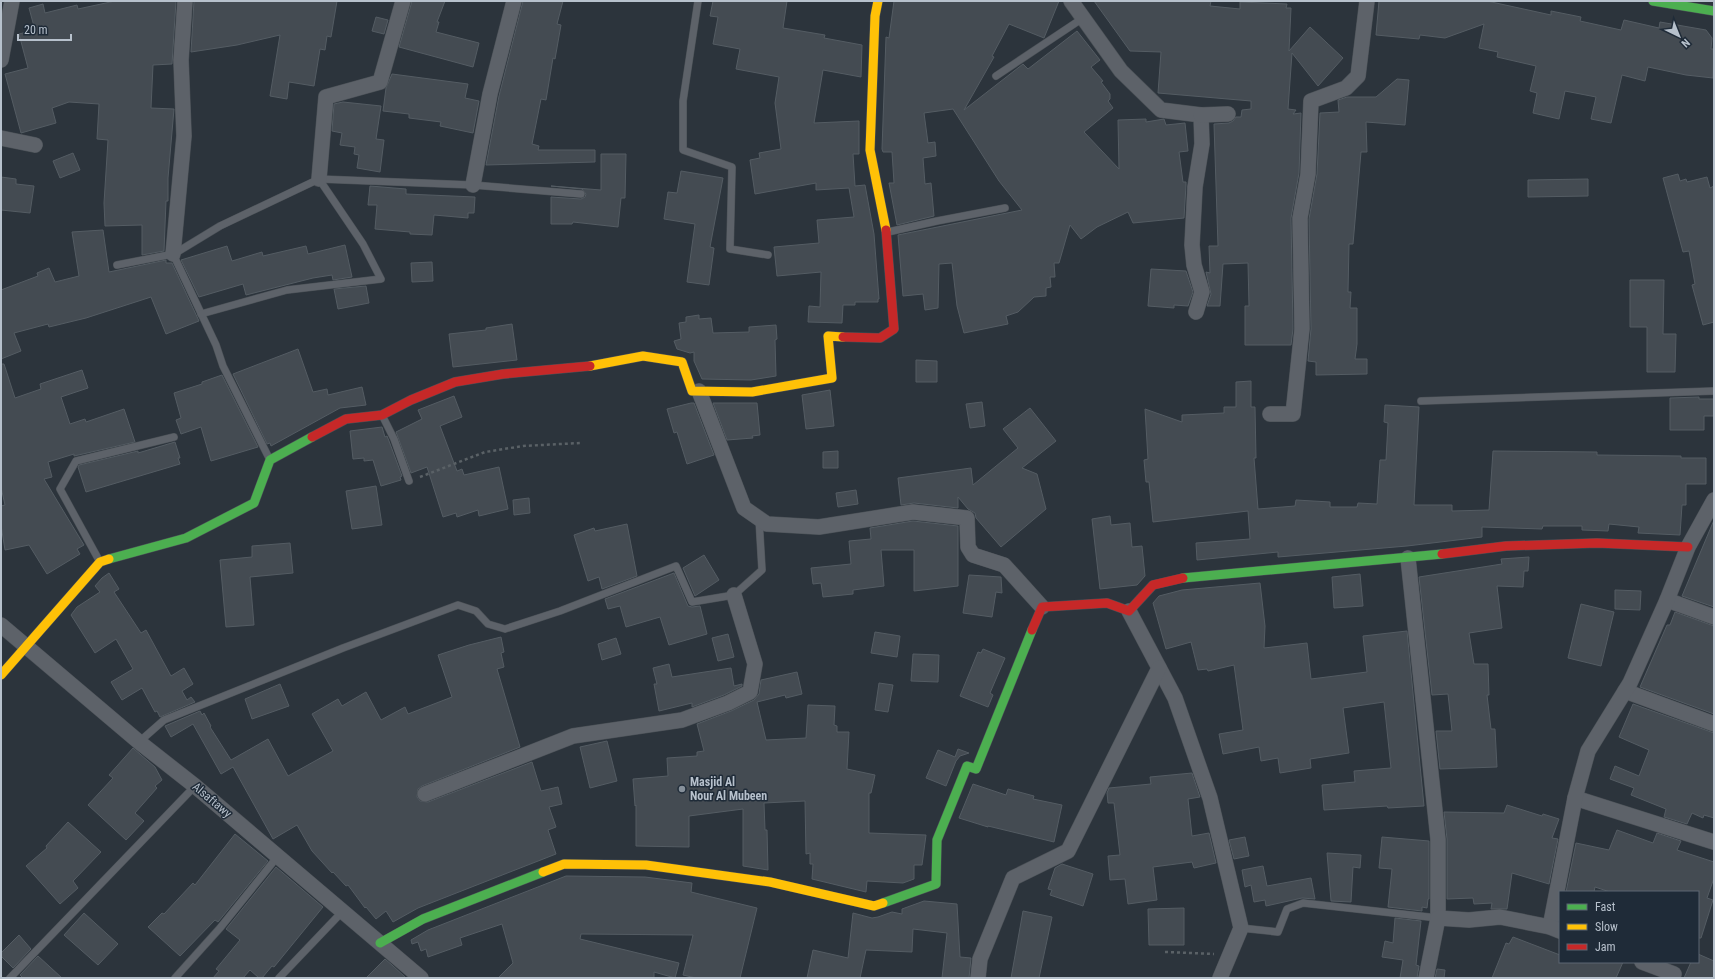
<svg xmlns="http://www.w3.org/2000/svg" width="1715" height="979" font-family="'Roboto Condensed',sans-serif">
<rect width="100%" height="100%" fill="#2c343c"/>
<g fill="#444b52" stroke="#545c63">
<polygon points="115,1 176,1 172,64 153,65 151,108 174,109 168,178 168,201 166,201 164,251 142,255 142,225 105,226 104,203 108,140 97,139 99,104 69,102 52,108 56,123 21,133 5,74 28,68 19,34 35,30 29,8 43,4 45,13 77,5 78,9"/>
<polygon points="194,1 337,1 331,37 327,36 325,50 320,49 314,86 289,82 287,99 270,96 280,35 237,45 191,52"/>
<polygon points="412,1 445,1 437,22 439,22 436,32 479,43 473,67 399,47"/>
<polygon points="523,1 563,1 557,24 561,25 555,59 553,58 546,100 541,99 532,144 539,146 538,150 595,150 595,162 486,165 499,96"/>
<polygon points="713,1 787,1 783,28 825,35 824,38 862,45 861,77 823,70 814,123 859,121 859,154 853,154 855,186 865,185 874,234 879,299 878,299 878,302 855,302 855,305 843,305 842,323 808,322 809,306 820,307 821,272 777,276 774,247 819,243 817,220 854,217 849,188 816,190 816,183 755,194 750,160 760,158 759,153 781,149 775,103 779,77 736,69 740,49 713,44 718,17 710,16"/>
<polygon points="894,1 1059,1 1044,38 1009,24 992,56 994,57 964,110 1023,64 1028,69 1077,31 1100,60 1091,67 1103,81 1101,82 1110,94 1110,99 1108,101 1113,108 1084,132 1119,169 1118,120 1146,119 1146,122 1164,119 1166,125 1185,123 1188,151 1179,152 1183,182 1186,182 1186,185 1184,218 1133,223 1128,212 1097,227 1081,239 1070,225 1059,263 1054,263 1055,277 1050,277 1051,287 1046,288 1046,296 1034,297 1018,312 1006,316 1008,324 964,333 957,306 952,263 939,264 938,308 925,310 923,294 903,296 898,235 1022,210 999,181 953,109 924,113 928,143 935,142 936,156 923,158 925,184 931,183 934,216 897,225 889,183 894,183 892,152 883,152 882,149 886,37 889,38"/>
<polygon points="1094,1 1211,1 1210,6 1240,9 1240,2 1287,4 1286,8 1291,8 1289,51 1310,27 1343,58 1318,86 1292,53 1288,109 1296,110 1293,114 1301,113 1299,173 1291,218 1293,329 1291,345 1245,345 1245,306 1249,306 1248,263 1223,264 1220,306 1207,306 1211,294 1206,272 1210,273 1209,246 1218,246 1214,124 1229,123 1233,121 1236,117 1241,117 1242,110 1251,109 1251,101 1158,93 1161,52 1130,51"/>
<polygon points="1379,1 1487,1 1551,15 1551,11 1581,17 1580,21 1621,30 1624,20 1659,28 1660,22 1706,30 1712,38 1711,49 1714,49 1713,78 1686,75 1648,67 1645,81 1622,75 1611,123 1591,119 1596,97 1565,91 1559,119 1533,113 1537,93 1530,91 1536,66 1497,57 1498,52 1479,48 1484,24 1445,38 1420,35 1419,39 1376,35"/>
<polygon points="376,17 388,20 384,34 372,31"/>
<polygon points="392,74 468,84 465,98 479,101 473,133 440,126 441,122 409,118 409,114 383,111 386,88"/>
<polygon points="1397,79 1409,80 1405,125 1366,122 1367,152 1361,152 1353,244 1349,244 1348,292 1351,292 1350,308 1357,308 1357,344 1355,359 1367,359 1367,374 1316,375 1316,362 1308,361 1311,329 1309,219 1317,174 1320,113 1339,112 1338,100 1347,97 1376,97"/>
<polygon points="343,102 381,106 376,139 384,140 380,172 357,168 359,155 354,154 355,147 340,145 342,133 332,131 334,104"/>
<polygon points="73,153 80,170 60,178 53,161"/>
<polygon points="601,154 626,154 625,198 621,198 618,227 573,222 572,224 551,224 551,197 581,199 585,197 586,194 582,189 551,186 601,190"/>
<polygon points="681,171 723,178 710,247 714,248 709,285 687,282 695,224 664,219 668,192 677,193"/>
<polygon points="1678,174 1680,181 1686,179 1687,182 1707,177 1710,188 1714,186 1714,322 1703,325 1692,285 1695,284 1689,251 1683,252 1663,178"/>
<polygon points="1,177 16,179 16,184 34,186 30,213 1,210"/>
<polygon points="1588,179 1588,196 1528,197 1528,180"/>
<polygon points="370,186 406,189 406,194 475,197 474,213 468,213 468,218 434,215 432,235 410,234 410,232 375,229 377,205 368,205"/>
<polygon points="103,230 109,272 166,260 166,263 172,263 199,321 166,334 151,297 86,318 49,327 48,324 14,333 21,351 1,359 1,290 38,276 37,273 49,268 55,282 79,276 72,232"/>
<polygon points="345,245 352,277 333,280 332,275 313,278 246,295 243,284 199,297 181,260 227,246 232,261 262,252 263,256 306,246 308,254"/>
<polygon points="432,262 433,281 412,282 411,263"/>
<polygon points="1151,269 1186,271 1193,292 1188,306 1174,305 1174,308 1148,306"/>
<polygon points="1630,280 1664,280 1663,334 1676,334 1675,372 1647,372 1647,327 1630,327"/>
<polygon points="366,286 369,303 338,309 334,289"/>
<polygon points="699,315 699,319 711,318 713,333 749,332 749,327 776,325 777,339 775,340 776,376 751,380 702,379 694,361 694,352 690,353 677,349 674,341 681,339 679,323 686,322 686,317"/>
<polygon points="512,324 517,360 453,367 449,334 486,330 486,328"/>
<polygon points="298,349 313,392 327,389 328,395 362,387 366,405 340,408 271,446 270,443 267,444 233,374"/>
<polygon points="916,360 937,361 937,382 916,382"/>
<polygon points="1,364 4,364 15,398 41,389 40,384 82,370 88,388 61,397 70,424 85,419 86,422 124,409 135,442 74,456 74,454 48,462 52,477 44,479 84,545 77,549 80,554 47,574 29,545 5,550 1,525 1,506 5,505 1,487"/>
<polygon points="222,375 258,447 211,461 201,427 181,434 176,420 181,418 174,393 202,384 202,382"/>
<polygon points="1251,381 1251,407 1255,407 1256,458 1254,458 1258,509 1295,506 1296,500 1330,502 1330,507 1357,507 1358,503 1377,504 1380,460 1386,460 1388,423 1384,422 1385,405 1419,407 1414,505 1452,505 1452,511 1489,510 1493,451 1597,452 1597,455 1681,456 1681,458 1706,458 1706,484 1686,484 1686,505 1682,505 1680,535 1638,533 1639,527 1609,524 1608,531 1582,530 1582,526 1543,526 1542,529 1482,527 1482,537 1407,546 1278,557 1278,552 1197,560 1196,543 1250,539 1248,511 1153,522 1149,482 1146,482 1144,460 1148,459 1145,409 1182,422 1182,415 1224,413 1224,407 1236,407 1236,382"/>
<polygon points="830,390 834,426 806,429 802,395"/>
<polygon points="454,396 462,417 440,426 457,471 462,469 464,475 499,467 508,509 479,516 478,510 457,517 456,513 443,517 427,467 411,473 396,432 422,419 418,410"/>
<polygon points="1699,397 1699,399 1714,399 1714,416 1704,416 1704,430 1670,430 1670,398"/>
<polygon points="982,402 985,426 970,428 966,404"/>
<polygon points="691,403 694,403 714,455 687,464 677,432 674,433 667,409"/>
<polygon points="713,403 757,403 760,435 752,436 753,438 727,440"/>
<polygon points="1030,408 1056,441 1022,468 1037,474 1046,509 1001,547 976,518 975,513 968,509 958,497 958,508 914,503 901,505 898,478 971,468 973,485 1018,448 1003,429"/>
<polygon points="382,427 385,437 387,436 389,441 402,476 400,477 401,480 381,486 373,460 364,461 364,458 353,459 350,431"/>
<polygon points="175,442 180,458 178,458 180,464 86,492 78,467 79,465 138,451 138,453"/>
<polygon points="838,451 838,468 823,468 823,452"/>
<polygon points="376,486 382,525 352,529 346,491"/>
<polygon points="856,490 858,504 838,507 836,493"/>
<polygon points="529,498 530,513 514,515 513,500"/>
<polygon points="1110,516 1111,525 1130,523 1132,547 1142,546 1145,576 1137,585 1100,589 1092,519"/>
<polygon points="1714,520 1714,607 1682,596"/>
<polygon points="913,521 958,526 958,586 914,591 914,550 881,550 884,586 853,590 853,594 823,597 821,583 813,584 811,568 851,564 849,541 871,539 870,528"/>
<polygon points="627,524 637,576 602,589 599,577 588,581 574,535 594,528 595,531"/>
<polygon points="290,543 293,573 250,577 254,625 226,627 220,560 252,557 252,546"/>
<polygon points="704,555 719,580 695,596 683,568"/>
<polygon points="1529,557 1528,571 1524,571 1523,587 1497,586 1502,628 1469,633 1474,664 1488,664 1489,695 1487,695 1491,729 1495,729 1497,767 1440,769 1436,731 1452,731 1448,694 1432,695 1419,577 1502,564 1501,559"/>
<polygon points="109,573 119,589 114,592 141,633 146,630 171,676 184,668 193,684 182,691 187,700 191,697 195,702 160,717 157,711 155,712 142,688 122,700 111,682 133,669 116,639 95,653 71,615 77,607 100,592 95,586 102,578"/>
<polygon points="674,573 688,606 692,607 700,606 707,634 669,645 660,617 626,627 620,606 608,609 605,599"/>
<polygon points="1360,574 1363,606 1334,608 1332,577"/>
<polygon points="969,575 1001,577 1002,593 996,592 992,617 963,613"/>
<polygon points="1260,583 1265,626 1264,648 1307,643 1311,679 1367,672 1363,636 1407,631 1424,806 1388,808 1387,806 1324,810 1322,785 1355,782 1354,771 1391,768 1384,702 1343,708 1349,753 1310,759 1311,768 1280,773 1278,758 1261,761 1259,747 1223,754 1219,734 1243,730 1234,665 1208,671 1207,669 1198,670 1191,642 1166,649 1153,603 1159,596 1182,590"/>
<polygon points="1615,590 1641,591 1640,610 1615,609"/>
<polygon points="1581,604 1614,612 1601,666 1568,658"/>
<polygon points="1675,612 1714,626 1714,714 1640,687 1667,625 1670,625"/>
<polygon points="875,632 900,636 897,657 871,653"/>
<polygon points="728,634 734,657 718,661 712,638"/>
<polygon points="501,637 504,652 501,653 504,667 497,669 520,747 422,786 418,789 417,797 420,801 428,802 532,762 541,791 558,787 562,804 549,807 556,827 548,830 556,854 418,908 393,922 386,911 376,919 366,907 365,908 348,885 346,886 333,872 332,873 312,851 297,825 273,839 233,767 221,774 193,724 171,737 165,726 200,711 202,715 204,713 211,726 210,727 231,760 268,739 288,776 333,751 312,714 338,699 342,706 366,692 381,720 405,707 408,714 452,697 438,655 469,645"/>
<polygon points="616,638 621,654 602,660 598,644"/>
<polygon points="983,649 1005,658 990,693 993,695 988,707 960,696 978,652 981,653"/>
<polygon points="913,654 939,655 938,682 911,681"/>
<polygon points="669,664 672,677 731,668 734,686 742,684 742,686 724,695 692,707 692,703 659,711 654,684 657,684 653,668"/>
<polygon points="797,672 802,694 786,698 785,695 757,702 766,740 806,738 808,705 835,706 834,725 837,726 837,732 849,732 847,769 875,775 871,793 869,793 869,833 926,835 922,865 914,865 914,879 903,883 867,881 866,892 812,879 813,864 810,864 810,853 806,854 805,801 764,803 765,830 767,830 768,870 743,866 743,809 689,816 689,847 636,846 636,805 635,806 633,779 668,776 667,758 697,756 697,752 704,751 697,724 731,711 754,700 759,694 761,680"/>
<polygon points="879,683 893,685 888,712 875,710"/>
<polygon points="280,684 289,706 252,719 245,699"/>
<polygon points="1633,704 1714,733 1714,818 1704,815 1703,818 1692,813 1687,824 1664,817 1666,809 1631,795 1634,788 1610,779 1615,766 1639,776 1649,750 1619,737"/>
<polygon points="607,741 617,781 590,788 580,747"/>
<polygon points="133,748 155,767 162,780 155,786 157,788 135,813 144,821 126,840 88,805 113,778 109,775"/>
<polygon points="958,749 969,753 960,756 956,761 946,786 926,778 938,750 955,757"/>
<polygon points="1192,773 1200,797 1188,799 1192,836 1209,833 1216,863 1194,868 1192,862 1153,867 1157,900 1128,904 1125,879 1110,880 1108,856 1120,855 1114,803 1108,803 1107,793 1109,788 1151,784 1150,777"/>
<polygon points="973,784 1006,795 1008,789 1034,796 1033,799 1062,805 1054,842 988,826 988,827 959,818"/>
<polygon points="1507,805 1542,816 1543,814 1559,819 1552,838 1558,839 1549,884 1512,873 1507,909 1491,909 1492,903 1474,904 1473,898 1447,899 1447,839 1444,812 1504,813"/>
<polygon points="68,822 101,852 73,881 78,888 60,904 26,866 47,848 46,846"/>
<polygon points="1617,830 1653,843 1657,833 1681,841 1677,850 1714,862 1714,878 1707,898 1713,900 1701,938 1698,938 1698,892 1610,892 1595,887 1594,892 1566,892 1576,843 1609,850"/>
<polygon points="235,834 268,861 218,922 215,920 180,956 148,927 162,913 164,914 193,883 195,885"/>
<polygon points="1245,837 1249,856 1234,859 1229,840"/>
<polygon points="1382,837 1429,841 1429,899 1428,899 1427,908 1422,907 1422,911 1388,907 1392,869 1379,868"/>
<polygon points="1327,853 1361,855 1360,868 1353,867 1351,902 1331,901"/>
<polygon points="1062,864 1093,874 1083,906 1050,895 1052,890 1048,889 1055,868"/>
<polygon points="1263,866 1267,886 1311,878 1315,899 1302,898 1266,906 1265,900 1254,902 1251,885 1245,887 1242,870"/>
<polygon points="276,867 323,907 274,967 272,966 262,978 259,978 250,970 243,978 213,978 219,971 216,969 240,940 226,929"/>
<polygon points="566,876 645,877 692,883 691,892 757,908 740,978 696,978 683,975 693,935 581,934 580,939 679,963 675,978 654,972 654,978 498,978 513,963 502,924 460,938 462,945 428,957 426,949 421,951 418,942 412,944 411,940 428,930"/>
<polygon points="924,901 957,904 960,957 971,958 969,978 942,978 947,933 913,929 912,952 866,950 860,978 807,978 813,950 848,958 853,913 872,918 878,917 892,912 902,914 902,909"/>
<polygon points="1184,908 1184,945 1149,945 1148,909"/>
<polygon points="1023,911 1052,917 1039,978 1011,978"/>
<polygon points="84,913 118,944 98,965 64,935"/>
<polygon points="1395,918 1421,921 1416,965 1419,966 1417,978 1400,978 1403,960 1382,957 1385,941 1393,943"/>
<polygon points="19,935 31,949 13,968 1,956 1,953"/>
<polygon points="1513,937 1560,955 1560,962 1623,962 1616,978 1492,978 1506,943 1509,944"/>
<polygon points="1698,954 1714,961 1714,978 1684,978 1691,962 1698,962"/>
<polygon points="38,956 62,978 23,978 20,975"/>
<polygon points="385,959 392,965 406,978 366,978"/>
<polygon points="1437,969 1445,970 1444,978 1435,978"/>
</g>
<g fill="none" stroke-linecap="round" stroke-linejoin="round">
<defs>
<g id="lane">
<polyline points="698,1 683,101 683,150 732,167 730,249 768,255"/>
<polyline points="996,76 1083,18"/>
<polyline points="888,232 937,221 1005,208"/>
<polyline points="174,254 220,226 319,179 473,185 581,194"/>
<polyline points="117,265 173,254 216,345 223,366 269,458"/>
<polyline points="201,314 287,290 381,279 363,244 319,179"/>
<polyline points="1421,401 1714,391"/>
<polyline points="383,417 394,439 409,481"/>
<polyline points="100,562 60,489 76,461 174,437"/>
<polyline points="139,742 164,720 343,648 458,605 476,611 488,624 505,629 560,611 676,566 692,602 734,595 762,570 759,519"/>
<polyline points="1241,928 1278,932 1287,909 1303,903 1438,918"/>
<polyline points="10,978 195,786"/>
<polyline points="175,978 220,928 278,856"/>
<polyline points="279,978 342,912"/>
</g>
<g id="street">
<polyline points="1071,1 1121,71 1161,110 1201,115 1202,144 1195,187 1192,245 1194,265 1202,292 1196,312"/>
<polyline points="1,60 12,1"/>
<polyline points="1201,115 1228,114"/>
<polyline points="1,138 35,145"/>
<polyline points="319,179 326,97 380,82 403,1"/>
<polyline points="473,185 490,94 514,1"/>
<polyline points="173,254 184,136 181,60 185,1"/>
<polyline points="699,391 744,508 767,524 819,527 913,512 967,518 968,547 973,555 1004,565 1042,607"/>
<polyline points="1270,414 1293,414 1302,329 1300,218 1308,174 1311,101 1346,88 1358,76 1367,1"/>
<polyline points="1408,558 1438,839 1438,918"/>
<polyline points="1667,600 1714,617"/>
<polyline points="1129,611 1175,698 1210,798 1241,928 1220,978"/>
<polyline points="1,625 139,742 195,786 421,978"/>
<polyline points="1625,691 1714,724"/>
<polyline points="425,794 573,736 682,720 728,703 750,692 755,664 734,595"/>
<polyline points="1575,798 1714,842"/>
<polyline points="1550,927 1575,798 1588,751 1630,683 1667,600 1688,547 1714,500"/>
<polyline points="1642,962 1674,974"/>
<polyline points="978,978 980,959 1013,878 1068,851 1159,668"/>
<polyline points="1426,978 1438,918 1469,920 1500,917 1550,927 1560,931"/>
</g>
<g id="fast">
<polyline points="1653,1 1714,11"/>
<polyline points="109,559 186,538 254,503 270,460 312,437"/>
<polyline points="1183,578 1442,554"/>
<polyline points="883,903 936,884 937,840 967,766 976,769 1032,630"/>
<polyline points="380,943 423,919 543,872"/>
</g>
<g id="slow">
<polyline points="878,1 875,16 870,150 886,230"/>
<polyline points="590,366 643,356 682,362 692,391 752,392 832,378 828,336 843,337"/>
<polyline points="1,675 100,562 109,559"/>
<polyline points="543,872 564,864 646,865 770,882 874,906 883,903"/>
</g>
<g id="jam">
<polyline points="843,337 880,338 894,329 886,230"/>
<polyline points="312,437 346,419 382,415 411,400 455,382 503,374 590,366"/>
<polyline points="1442,554 1506,546 1597,543 1688,547"/>
<polyline points="1032,630 1042,607 1107,603 1129,611 1153,585 1183,578"/>
</g>
</defs>
<use href="#lane" stroke="#4a5056" stroke-width="8"/>
<use href="#street" stroke="#4a5056" stroke-width="16"/>
<use href="#fast" stroke="#4a5056" stroke-width="10"/>
<use href="#slow" stroke="#4a5056" stroke-width="10"/>
<use href="#jam" stroke="#4a5056" stroke-width="10"/>
<g stroke="#5a6166" stroke-width="2.5" stroke-dasharray="3 3" stroke-linecap="butt">
<polyline points="420,477 485,452 523,446 580,443"/>
<polyline points="1165,952 1214,954"/>
</g>
<use href="#lane" stroke="#5d6269" stroke-width="7"/>
<use href="#street" stroke="#5d6269" stroke-width="15"/>
<use href="#fast" stroke="#4caf50" stroke-width="9"/>
<use href="#slow" stroke="#ffc107" stroke-width="9"/>
<use href="#jam" stroke="#c62828" stroke-width="9"/>
</g>
<circle fill="#86909a" stroke="#1f2b38" stroke-width="1.5" cx="682" cy="789" r="4"/>
<g text-anchor="middle" dominant-baseline="central" stroke-width="3" stroke-linejoin="round" paint-order="stroke">
<g font-size="12" font-weight="bold" fill="#b7c1cc" stroke="#1f2b38" text-anchor="start">
<text x="690" y="782">Masjid Al<tspan x="690" dy="14">Nour Al Mubeen</tspan></text>
</g>
<g font-size="12" fill="#b7c1cc" stroke="#1f2b38">
<text transform="translate(212 800) rotate(40)">Alsaftawy</text>
</g>
</g>
<rect width="1715" height="979" fill="none" stroke="#b7c1cc" stroke-width="4"/>
<rect x="1559" y="891" width="140" height="72" fill="#1f2b38" stroke="#5c6773"/>
<rect x="1567" y="904" width="20" height="6" fill="#4caf50" stroke="#5c6773"/>
<text x="1595" y="911" font-size="12" fill="#b7c1cc">Fast</text>
<rect x="1567" y="924" width="20" height="6" fill="#ffc107" stroke="#5c6773"/>
<text x="1595" y="931" font-size="12" fill="#b7c1cc">Slow</text>
<rect x="1567" y="944" width="20" height="6" fill="#c62828" stroke="#5c6773"/>
<text x="1595" y="951" font-size="12" fill="#b7c1cc">Jam</text>
<g transform="translate(1679 36) rotate(137)" stroke="#1f2b38" stroke-width="3" paint-order="stroke">
<path d="M0-3L7 15L0 10L-7 15Z" fill="#b7c1cc"/>
<text y="-6" font-size="11" font-weight="bold" text-anchor="middle" fill="#b7c1cc">N</text>
</g>
<path d="M18 34v6h53v-6" fill="none" stroke="#b7c1cc" stroke-width="2"/>
<text x="24" y="34" font-size="12" fill="#b7c1cc" stroke="#1f2b38" stroke-width="3" paint-order="stroke">20 m</text>
</svg>
